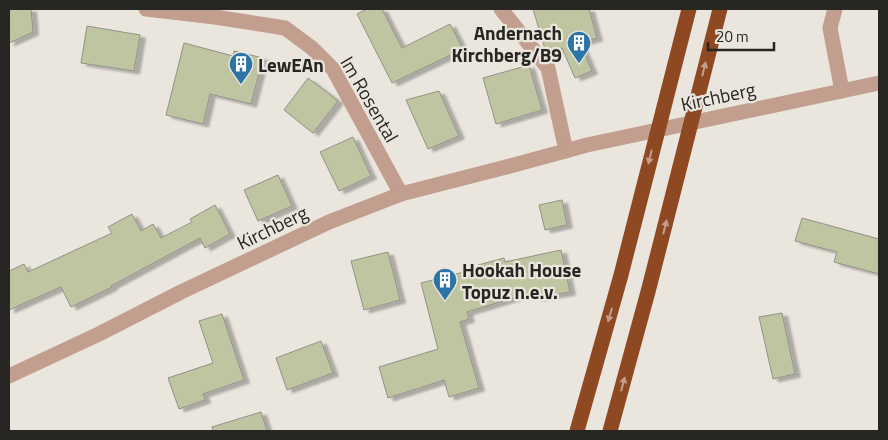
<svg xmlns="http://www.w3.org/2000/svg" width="888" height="440" font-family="'Titillium Web',sans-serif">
<defs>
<filter id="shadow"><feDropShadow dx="5.5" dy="3" stdDeviation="1" flood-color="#0004"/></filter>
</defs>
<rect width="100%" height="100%" fill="#eae5dd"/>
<g fill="#c0c5a1" stroke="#909289" filter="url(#shadow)">
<polygon points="9,9 31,9 33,32 9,43"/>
<polygon points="367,9 382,9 402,48 450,24 463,49 392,83 357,14"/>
<polygon points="533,9 589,9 597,38 580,43 592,71 575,78 562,48 548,52 545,49"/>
<polygon points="87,26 140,35 134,71 81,63"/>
<polygon points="184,43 233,56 234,51 263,58 251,104 210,94 203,124 166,115"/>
<polygon points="529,65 542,110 496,124 483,78"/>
<polygon points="308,78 338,101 313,133 284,110"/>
<polygon points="439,91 459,136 428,149 406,100"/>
<polygon points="353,137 371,176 339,191 320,152"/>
<polygon points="278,175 292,206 258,221 244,190"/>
<polygon points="562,200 567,225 545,230 539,205"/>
<polygon points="215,205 230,234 205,248 200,238 111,286 112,287 71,307 61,287 9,310 9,271 24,264 28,272 112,233 108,227 132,214 141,231 153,224 161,238 192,222 190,219"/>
<polygon points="802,218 879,239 879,274 834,262 837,252 795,241"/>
<polygon points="561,250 570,292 537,298 536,291 467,312 469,319 460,322 479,388 449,397 444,380 388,398 379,367 438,349 421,283 479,268 478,265 504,258 505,262"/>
<polygon points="388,252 400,300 364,310 351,261"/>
<polygon points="782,313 795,374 773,379 759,317"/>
<polygon points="222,314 244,380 203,394 205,400 179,409 168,378 213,363 199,321"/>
<polygon points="321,341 333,373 287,390 276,358"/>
<polygon points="261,412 267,431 213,431 212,427"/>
</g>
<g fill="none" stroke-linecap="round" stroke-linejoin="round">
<g stroke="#c19e8d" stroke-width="15">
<polyline points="146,9 215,17 285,28 312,48 333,69 401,194"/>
<polyline points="501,9 548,68 566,151"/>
<polyline points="835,9 830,28 842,91"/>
<polyline points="9,376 99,334 181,292 329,222 401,194 514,165 587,145 879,83"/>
</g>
<g stroke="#8f4922" stroke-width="15">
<polyline points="577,431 621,275 689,9"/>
<polyline points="610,431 649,288 720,9"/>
</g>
</g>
<defs><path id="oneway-solid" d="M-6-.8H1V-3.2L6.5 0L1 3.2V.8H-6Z" transform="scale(1.25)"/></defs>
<g fill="#c19f89">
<use href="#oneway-solid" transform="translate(704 69) rotate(-76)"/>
<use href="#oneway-solid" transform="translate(650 157) rotate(104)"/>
<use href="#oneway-solid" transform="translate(665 227) rotate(-76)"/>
<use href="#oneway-solid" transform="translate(610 315) rotate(106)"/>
<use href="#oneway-solid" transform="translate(623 384) rotate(-75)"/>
</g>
<defs>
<symbol id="building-pin" viewBox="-11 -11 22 30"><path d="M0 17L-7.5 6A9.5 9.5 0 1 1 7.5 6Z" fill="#2c73a7" stroke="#eae5dd"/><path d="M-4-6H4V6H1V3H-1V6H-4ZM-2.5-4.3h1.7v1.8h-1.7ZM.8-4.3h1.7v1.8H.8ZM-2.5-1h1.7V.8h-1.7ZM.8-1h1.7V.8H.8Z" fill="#fff"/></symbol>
</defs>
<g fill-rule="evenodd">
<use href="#building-pin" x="565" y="29" width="28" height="38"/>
<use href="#building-pin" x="227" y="50" width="28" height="38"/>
<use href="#building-pin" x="431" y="266" width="28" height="38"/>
</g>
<g text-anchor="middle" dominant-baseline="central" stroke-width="4.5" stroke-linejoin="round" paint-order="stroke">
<g font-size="19" font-weight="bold" fill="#282623" stroke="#eae5dd" text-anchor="start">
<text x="562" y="32" text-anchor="end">Andernach<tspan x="562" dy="22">Kirchberg/B9</tspan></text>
<text x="258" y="64">LewEAn</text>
<text x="462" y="269">Hookah House<tspan x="462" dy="22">Topuz n.e.v.</tspan></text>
</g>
<g font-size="19" fill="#282623" stroke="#eae5dd">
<text transform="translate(718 96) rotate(-12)">Kirchberg</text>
<text transform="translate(370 99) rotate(60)">Im Rosental</text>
<text transform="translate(272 227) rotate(-26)">Kirchberg</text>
</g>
</g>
<rect width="888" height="440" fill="none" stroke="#282623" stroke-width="20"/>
<path d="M708 42v8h66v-8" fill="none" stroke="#282623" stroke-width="2.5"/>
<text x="716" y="42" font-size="15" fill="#282623" stroke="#eae5dd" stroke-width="4" paint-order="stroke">20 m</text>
</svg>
